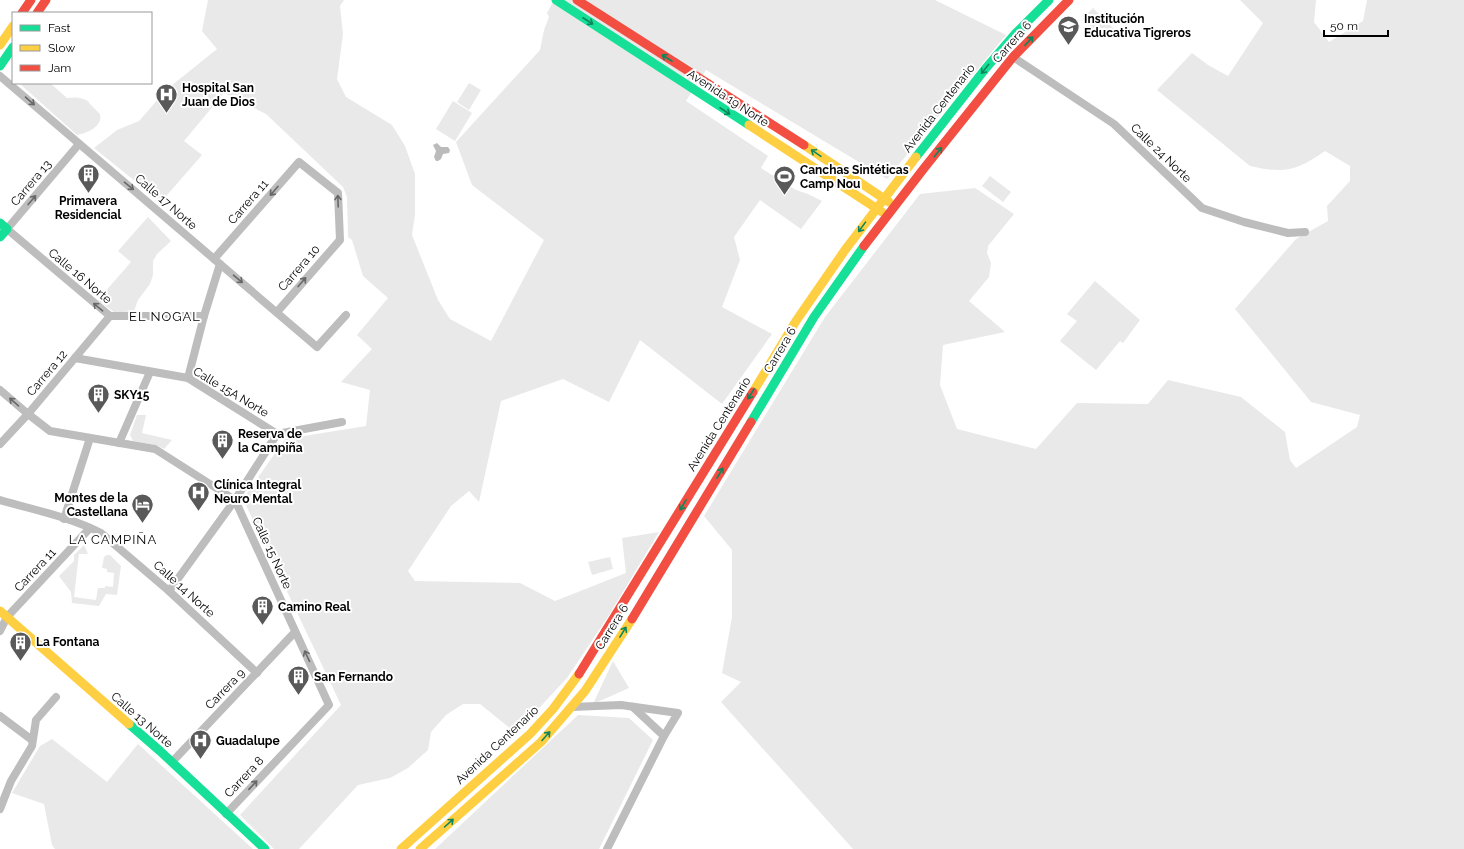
<svg xmlns="http://www.w3.org/2000/svg" width="1464" height="849" font-family="Raleway,sans-serif">
<rect width="100%" height="100%" fill="#fff"/>
<g fill="#e9e9e9">
<polygon points="208,0 344,0 340,6 343,34 337,79 346,97 392,125 405,146 415,174 415,215 412,235 438,300 450,319 491,341 544,240 472,185 456,142 540,50 544,30 549,17 547,13 554,0 935,0 1006,35 887,179 706,70 686,101 768,156 761,168 796,190 808,194 822,201 801,229 760,200 734,237 740,260 722,307 772,334 722,404 640,340 609,402 563,379 501,401 479,502 469,491 451,506 408,571 415,581 520,583 555,601 626,573 622,538 659,532 609,615 567,678 516,733 480,704 463,704 446,715 431,732 428,750 408,768 390,778 358,785 299,849 274,849 240,815 341,705 243,499 285,439 366,426 370,390 341,382 372,349 357,335 388,298 363,276 352,240 348,237 347,197 343,187 266,114 224,93 184,141 202,155 161,202 94,148 117,130 139,121 166,90 217,49 202,31"/>
<path d="M 1240,0 L 1316,0 L 1314,22 L 1329,42 L 1363,21 L 1367,0 L 1464,0 L 1464,849 L 853,849 L 721,702 L 741,682 L 722,673 L 732,617 L 732,550 L 704,516 L 825,317 L 920,194 L 975,188 L 1014,214 L 988,246 L 987,253 L 991,263 L 989,277 L 969,301 L 1005,332 L 943,345 L 940,385 L 957,429 L 1036,449 L 1077,403 L 1148,404 L 1168,380 L 1241,397 L 1285,432 L 1290,460 L 1296,468 L 1357,427 L 1360,415 L 1311,402 L 1235,309 L 1296,239 L 1328,221 L 1327,206 L 1350,181 L 1350,166 L 1325,151 C 1296,171 1285,174 1250,166 L 1157,90 L 1192,53 L 1208,65 L 1228,76 L 1263,23 Z"/>
<polygon points="1093,8 1114,29 1104,40 1083,18"/>
<path d="M 19,83 L 50,83 L 67,98 C 76,97 82,97 89,102 L 89,103 L 100,114 C 103,127 87,133 77,135 Z"/>
<polygon points="469,83 481,90 469,110 457,102"/>
<polygon points="453,101 472,113 455,141 436,129"/>
<polygon points="990,176 1011,192 1003,202 982,186"/>
<polygon points="148,217 171,241 157,254 153,261 153,275 150,284 138,300 134,311 115,313 98,300 131,262 118,251"/>
<polygon points="1095,281 1140,320 1123,343 1120,341 1096,370 1060,341 1077,321 1067,314"/>
<polygon points="137,415 146,415 142,433 172,440 164,449 156,445 133,441 130,435"/>
<polygon points="84,545 88,554 79,554 74,597 96,600 98,588 105,588 105,586 113,587 114,573 107,572 107,569 102,568 104,557 107,555 110,555 121,566 117,595 106,594 99,606 72,603 71,592 59,576 74,561 74,555"/>
<polygon points="610,557 613,569 592,575 588,562"/>
<polygon points="613,661 629,688 593,704"/>
<polygon points="578,715 629,718 653,740 599,849 435,849"/>
<polygon points="52,739 107,782 138,744 253,849 55,849 52,845 44,804 12,793 40,746"/>
</g>
<polygon fill="#bbb" points="437,143 441,147 448,147 450,150 449,153 443,154 441,159 438,161 436,161 434,157 436,151 433,145"/>
<g fill="none" stroke-linecap="round" stroke-linejoin="round">
<g stroke="#bdbdbd" stroke-width="8">
<polyline points="1013,57 1114,124 1202,208 1244,222 1288,233 1305,232"/>
<polyline points="0,76 317,347 346,315"/>
<polyline points="79,144 7,229 110,316 204,316"/>
<polyline points="214,259 299,162 338,193 340,240 277,312"/>
<polyline points="75,358 188,378 277,434"/>
<polyline points="188,378 204,316 220,264"/>
<polyline points="0,390 28,414 50,431 155,449 235,500 329,705 226,814"/>
<polyline points="277,434 342,422"/>
<polyline points="119,443 150,372"/>
<polyline points="0,444 28,414 110,316"/>
<path d="M 0,500 C 34,510 70,517 101,533 L 169,591 L 257,673"/>
<polyline points="64,519 90,438"/>
<polyline points="169,591 235,500 277,434"/>
<polyline points="0,631 7,617 90,528"/>
<polyline points="572,707 621,705 678,713 664,736 607,849"/>
<polyline points="633,707 664,736"/>
<polyline points="0,716 32,740"/>
<polyline points="172,762 295,632"/>
<polyline points="0,809 11,781 32,746 36,720 56,697"/>
</g>
<g stroke="#16e098" stroke-width="9">
<polyline points="556,0 749,125"/>
<polyline points="0,66 13,47"/>
<polyline points="916,157 986,68 1016,33 1049,0"/>
<polyline points="0,223 7,229 0,237"/>
<polyline points="751,422 814,317 864,246"/>
<polyline points="129,724 160,751 265,849"/>
</g>
<g stroke="#ffcf43" stroke-width="9">
<polyline points="0,45 13,26"/>
<polyline points="749,125 882,212"/>
<polyline points="804,145 889,202"/>
<polyline points="753,392 796,321 845,250 916,157"/>
<polyline points="0,611 129,724"/>
<polyline points="401,849 530,734 553,709 579,674"/>
<polyline points="420,849 541,742 585,691 632,619"/>
</g>
<g stroke="#f24e42" stroke-width="9">
<polyline points="577,0 804,145"/>
<polyline points="22,13 31,0"/>
<polyline points="37,13 46,0"/>
<polyline points="864,246 925,167 1013,57 1069,0"/>
<polyline points="632,619 751,422"/>
<polyline points="579,674 753,392"/>
</g>
</g>
<defs><path id="oneway-shaft" d="M-6 0H5M1.5-3L5.5 0L1.5 3" fill="none" stroke-width="1.6" stroke-linecap="round" stroke-linejoin="round"/></defs>
<g stroke="#0d865b">
<use href="#oneway-shaft" transform="translate(588 21) rotate(33)"/>
<use href="#oneway-shaft" transform="translate(1029 41) rotate(-47)"/>
<use href="#oneway-shaft" transform="translate(667 58) rotate(-147)"/>
<use href="#oneway-shaft" transform="translate(985 69) rotate(129)"/>
<use href="#oneway-shaft" transform="translate(725 111) rotate(33)"/>
<use href="#oneway-shaft" transform="translate(938 152) rotate(-52)"/>
<use href="#oneway-shaft" transform="translate(816 153) rotate(-146)"/>
<use href="#oneway-shaft" transform="translate(862 227) rotate(126)"/>
<use href="#oneway-shaft" transform="translate(751 394) rotate(122)"/>
<use href="#oneway-shaft" transform="translate(720 473) rotate(-59)"/>
<use href="#oneway-shaft" transform="translate(683 505) rotate(121)"/>
<use href="#oneway-shaft" transform="translate(623 632) rotate(-58)"/>
<use href="#oneway-shaft" transform="translate(546 736) rotate(-48)"/>
<use href="#oneway-shaft" transform="translate(449 823) rotate(-42)"/>
</g>
<g stroke="#686868">
<use href="#oneway-shaft" transform="translate(30 101) rotate(41)"/>
<use href="#oneway-shaft" transform="translate(129 186) rotate(40)"/>
<use href="#oneway-shaft" transform="translate(274 191) rotate(131)"/>
<use href="#oneway-shaft" transform="translate(32 200) rotate(-50)"/>
<use href="#oneway-shaft" transform="translate(338 201) rotate(-92)"/>
<use href="#oneway-shaft" transform="translate(238 279) rotate(40)"/>
<use href="#oneway-shaft" transform="translate(302 282) rotate(-49)"/>
<use href="#oneway-shaft" transform="translate(98 307) rotate(-140)"/>
<use href="#oneway-shaft" transform="translate(14 402) rotate(-139)"/>
<use href="#oneway-shaft" transform="translate(307 656) rotate(-115)"/>
<use href="#oneway-shaft" transform="translate(253 785) rotate(-47)"/>
</g>
<defs>
<symbol id="school-pin" viewBox="-11 -11 22 30"><path d="M0 17L-7.5 6A9.5 9.5 0 1 1 7.5 6Z" fill="#595959" stroke="#fff"/><path d="M0-5L7-2L0 1L-7-2ZM-4 1L0 2.5L4 1V4Q0 6-4 4Z" fill="#fff"/></symbol>
<symbol id="hospital-pin" viewBox="-11 -11 22 30"><path d="M0 17L-7.5 6A9.5 9.5 0 1 1 7.5 6Z" fill="#595959" stroke="#fff"/><path d="M-5-5h3v3.5h4V-5h3V5h-3V1.5h-4V5h-3Z" fill="#fff"/></symbol>
<symbol id="building-pin" viewBox="-11 -11 22 30"><path d="M0 17L-7.5 6A9.5 9.5 0 1 1 7.5 6Z" fill="#595959" stroke="#fff"/><path d="M-4-6H4V6H1V3H-1V6H-4ZM-2.5-4.3h1.7v1.8h-1.7ZM.8-4.3h1.7v1.8H.8ZM-2.5-1h1.7V.8h-1.7ZM.8-1h1.7V.8H.8Z" fill="#fff"/></symbol>
<symbol id="stadium-pin" viewBox="-11 -11 22 30"><path d="M0 17L-7.5 6A9.5 9.5 0 1 1 7.5 6Z" fill="#595959" stroke="#fff"/><path d="M0-5a6.5 5 0 1 0 0 10a6.5 5 0 1 0 0-10ZM-3.5-1.8h7v3.6h-7Z" fill="#fff"/></symbol>
<symbol id="hotel-pin" viewBox="-11 -11 22 30"><path d="M0 17L-7.5 6A9.5 9.5 0 1 1 7.5 6Z" fill="#595959" stroke="#fff"/><path d="M-6-4.5h1.5V1H6V5H4.5V3h-9V5H-6ZM-4 0a1.8 1.8 0 1 1 3.6 0ZM.5 0V-2.5h3Q6-2.5 6 0Z" fill="#fff"/></symbol>
</defs>
<g fill-rule="evenodd">
<use href="#school-pin" x="1056" y="14" width="25" height="34"/>
<use href="#hospital-pin" x="154" y="82" width="25" height="34"/>
<use href="#building-pin" x="76" y="162" width="25" height="34"/>
<use href="#stadium-pin" x="772" y="164" width="25" height="34"/>
<use href="#building-pin" x="86" y="382" width="25" height="34"/>
<use href="#building-pin" x="210" y="428" width="25" height="34"/>
<use href="#hospital-pin" x="186" y="480" width="25" height="34"/>
<use href="#hotel-pin" x="130" y="492" width="25" height="34"/>
<use href="#building-pin" x="250" y="594" width="25" height="34"/>
<use href="#building-pin" x="8" y="630" width="25" height="34"/>
<use href="#building-pin" x="286" y="664" width="25" height="34"/>
<use href="#hospital-pin" x="188" y="728" width="25" height="34"/>
</g>
<g text-anchor="middle" dominant-baseline="central" stroke-width="4" stroke-linejoin="round" paint-order="stroke">
<g font-size="12" font-weight="bold" fill="#000" stroke="#fff" text-anchor="start">
<text x="1084" y="19">Institución<tspan x="1084" dy="14">Educativa Tigreros</tspan></text>
<text x="182" y="88">Hospital San<tspan x="182" dy="14">Juan de Dios</tspan></text>
<text x="800" y="170">Canchas Sintéticas<tspan x="800" dy="14">Camp Nou</tspan></text>
<text x="88" y="201" text-anchor="middle">Primavera<tspan x="88" dy="14">Residencial</tspan></text>
<text x="114" y="395">SKY15</text>
<text x="238" y="434">Reserva de<tspan x="238" dy="14">la Campiña</tspan></text>
<text x="214" y="485">Clínica Integral<tspan x="214" dy="14">Neuro Mental</tspan></text>
<text x="128" y="498" text-anchor="end">Montes de la<tspan x="128" dy="14">Castellana</tspan></text>
<text x="278" y="607">Camino Real</text>
<text x="36" y="642">La Fontana</text>
<text x="314" y="677">San Fernando</text>
<text x="216" y="741">Guadalupe</text>
</g>
<g font-size="12" fill="#000" stroke="#fff">
<text transform="translate(1012 42) rotate(-48)">Carrera 6</text>
<text transform="translate(728 98) rotate(33)">Avenida 19 Norte</text>
<text transform="translate(939 108) rotate(-52)">Avenida Centenario</text>
<text transform="translate(1161 153) rotate(44)">Calle 24 Norte</text>
<text transform="translate(31 183) rotate(-50)">Carrera 13</text>
<text transform="translate(166 202) rotate(41)">Calle 17 Norte</text>
<text transform="translate(248 202) rotate(-49)">Carrera 11</text>
<text transform="translate(299 268) rotate(-49)">Carrera 10</text>
<text transform="translate(80 276) rotate(40)">Calle 16 Norte</text>
<text transform="translate(780 350) rotate(-59)">Carrera 6</text>
<text transform="translate(47 373) rotate(-50)">Carrera 12</text>
<text transform="translate(231 392) rotate(31)">Calle 15A Norte</text>
<text transform="translate(719 424) rotate(-58)">Avenida Centenario</text>
<text transform="translate(272 553) rotate(65)">Calle 15 Norte</text>
<text transform="translate(35 570) rotate(-47)">Carrera 11</text>
<text transform="translate(184 589) rotate(42)">Calle 14 Norte</text>
<text transform="translate(612 627) rotate(-58)">Carrera 6</text>
<text transform="translate(225 689) rotate(-46)">Carrera 9</text>
<text transform="translate(142 720) rotate(41)">Calle 13 Norte</text>
<text transform="translate(497 745) rotate(-43)">Avenida Centenario</text>
<text transform="translate(244 777) rotate(-47)">Carrera 8</text>
</g>
<g font-size="13" letter-spacing="1" fill="#000" stroke="#fff">
<text x="165" y="316">EL NOGAL</text>
<text x="113" y="539">LA CAMPIÑA</text>
</g>
</g>
<rect x="12" y="12" width="140" height="72" fill="#ffffff" stroke="#999999"/>
<rect x="20" y="25" width="20" height="6" fill="#16e098" stroke="#999999"/>
<text x="48" y="32" font-size="12" fill="#000000">Fast</text>
<rect x="20" y="45" width="20" height="6" fill="#ffcf43" stroke="#999999"/>
<text x="48" y="52" font-size="12" fill="#000000">Slow</text>
<rect x="20" y="65" width="20" height="6" fill="#f24e42" stroke="#999999"/>
<text x="48" y="72" font-size="12" fill="#000000">Jam</text>
<path d="M1324 30v6h64v-6" fill="none" stroke="#000000" stroke-width="2"/>
<text x="1330" y="30" font-size="12" fill="#000000" stroke="#ffffff" stroke-width="3" paint-order="stroke">50 m</text>
</svg>
